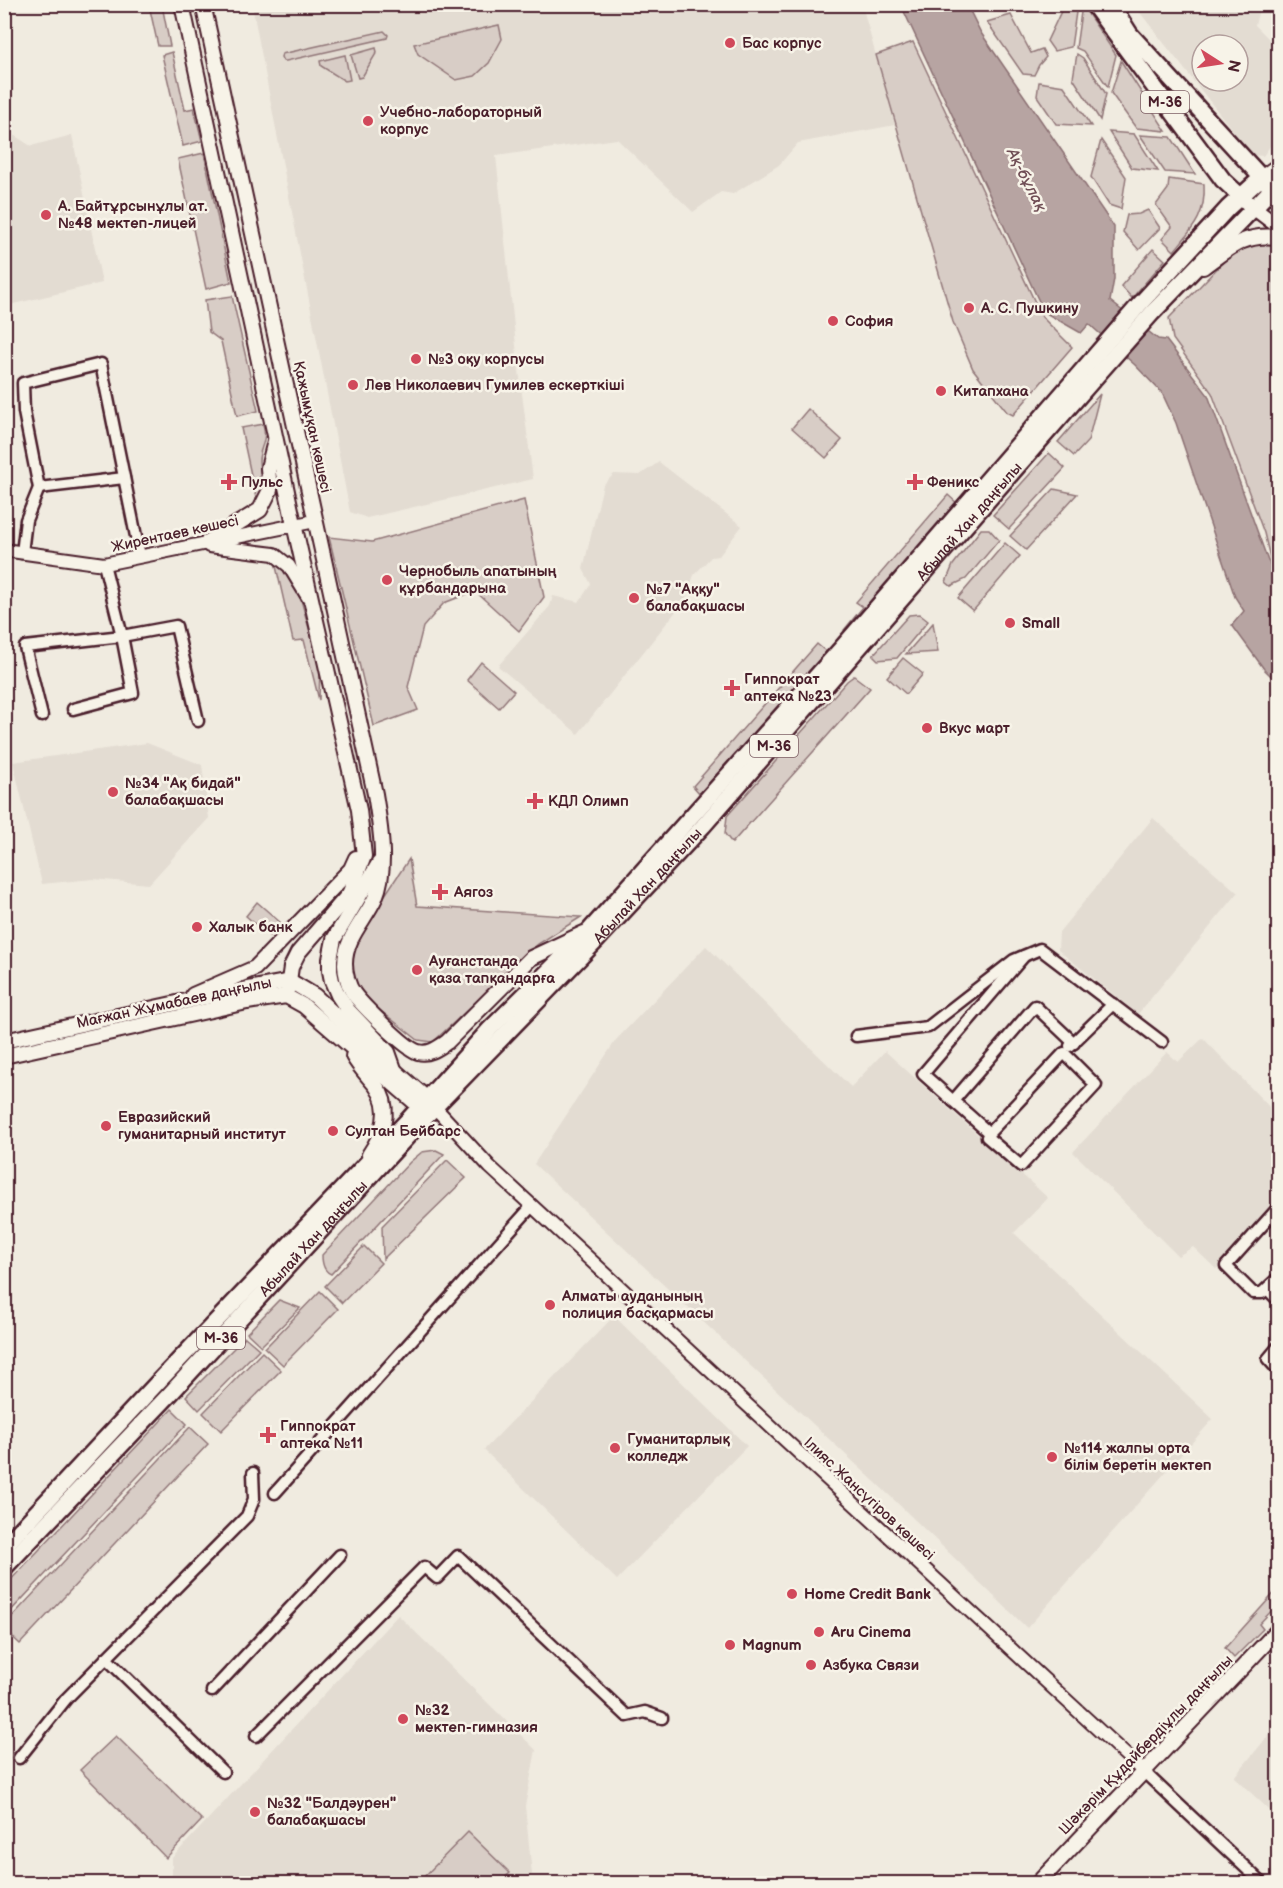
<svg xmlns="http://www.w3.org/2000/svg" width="1283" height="1888" font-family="'Balsamiq Sans',sans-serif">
<rect width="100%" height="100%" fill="#f0ebe0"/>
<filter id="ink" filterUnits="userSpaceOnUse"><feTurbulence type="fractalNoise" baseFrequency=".0167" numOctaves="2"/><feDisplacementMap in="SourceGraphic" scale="12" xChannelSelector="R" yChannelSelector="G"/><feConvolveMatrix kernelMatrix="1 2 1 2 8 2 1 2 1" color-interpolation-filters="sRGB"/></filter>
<g filter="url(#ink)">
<g fill="#e3dcd2" fill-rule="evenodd">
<polygon points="252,5 862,5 895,125 798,143 779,165 733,194 721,192 693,212 617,139 496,156 517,355 533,479 367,518 350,512"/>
<path d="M 1134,5 L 1260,5 L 1255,25 L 1278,48 L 1278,135 L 1263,156 L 1252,155 ZM 1202,45 L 1238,45 L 1238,81 L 1202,81 Z"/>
<polygon points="4,129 31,146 72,135 102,283 5,306"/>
<polygon points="659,462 742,526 719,556 711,557 694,575 685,600 578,734 498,666 550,606 553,596 579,602 591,584 583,569 603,485 614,474 640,475"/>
<polygon points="147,743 202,765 209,818 149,884 93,879 42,884 13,762"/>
<polygon points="1153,818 1238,893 1138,1014 1058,950 1059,932"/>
<polygon points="706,946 851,1087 885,1051 1048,1198 1014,1233 1213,1419 1027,1628 889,1495 534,1164 616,1040"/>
<polygon points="1203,1038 1278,1116 1278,1206 1216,1269 1193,1247 1178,1256 1073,1152 1167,1052 1178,1062"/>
<polygon points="614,1316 747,1446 617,1580 484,1450"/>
<polygon points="398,1615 536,1750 525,1806 532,1874 523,1883 172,1884 172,1858"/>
<polygon points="1278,1724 1278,1818 1234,1777"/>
</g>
<g fill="#d8cdc6" stroke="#917678" stroke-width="1.5">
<polygon points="149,5 162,5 170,46 158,46"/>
<polygon points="1064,5 1077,5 1071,47 1054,51 1047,41"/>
<polygon points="1082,5 1116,55 1108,87 1083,51 1076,48"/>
<polygon points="1011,15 1031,53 1042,49 1046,57 1039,65 1034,75 1023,74 987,22"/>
<polygon points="499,25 502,39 489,63 475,76 456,80 418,54 414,44"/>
<polygon points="384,31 388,35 387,38 286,61 283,61 281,57 282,54"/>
<polygon points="913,42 1042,317 1072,347 1013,415 1007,412 973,369 953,322 876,55"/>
<polygon points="376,48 377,52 362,77 358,78 351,55"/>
<polygon points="172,52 185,110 194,108 202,141 183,146 162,55"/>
<polygon points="1077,54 1083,58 1106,94 1100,120 1073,78"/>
<polygon points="345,55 350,80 345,81 321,66 320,61"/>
<polygon points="1121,61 1166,131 1136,128 1111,93"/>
<polygon points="1039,82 1064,86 1091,126 1056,124 1037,96"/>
<polygon points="1109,132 1134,134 1158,171 1132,168"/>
<polygon points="1140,135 1171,137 1195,174 1165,172"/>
<polygon points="1101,140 1126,177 1121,209 1109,205 1091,177"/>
<polygon points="204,153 231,282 206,289 178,159"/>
<path d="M 1169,179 L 1204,184 C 1206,216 1193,228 1174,251 L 1162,239 L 1172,227 L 1156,205 L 1168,189 Z"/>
<polygon points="1148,210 1160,228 1139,250 1123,232 1127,215 1139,214"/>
<polygon points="1278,241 1278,570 1270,558 1264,533 1212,393 1173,339 1169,318 1239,246"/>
<polygon points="1153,249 1165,260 1132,298 1121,286"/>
<polygon points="232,296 258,411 237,416 221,341 209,332 205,300"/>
<polygon points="1100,394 1088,441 1074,456 1058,442"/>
<polygon points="808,409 842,440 826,458 792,428"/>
<path d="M 263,424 C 268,444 259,446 259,461 C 260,477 266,488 257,503 L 241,428 Z"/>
<polygon points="1049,453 1065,468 1009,529 993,515"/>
<polygon points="1054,489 1077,494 1026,550 1010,536"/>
<polygon points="948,495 958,504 850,634 844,630 863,607 856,602"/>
<polygon points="524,500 544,597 519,631 475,591 444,603 423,627 408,687 418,710 374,726 329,537 372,542"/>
<polygon points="981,529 989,529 999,540 966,579 951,586 946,582 953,565"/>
<polygon points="1005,543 1020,556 973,611 958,598"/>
<polygon points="275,562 290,575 298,589 320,668 319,700 304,640 293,641"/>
<polygon points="919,614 928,621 897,658 878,660 873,655 909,615"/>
<polygon points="933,623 938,652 906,654"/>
<polygon points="817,644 830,655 706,794 700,794 693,786"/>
<polygon points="903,658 923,674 906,694 887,677"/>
<polygon points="481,662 514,691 499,708 467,680"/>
<polygon points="854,676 870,688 732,843 725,834 727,816 847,681"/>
<polygon points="409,859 417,906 581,917 538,944 433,1042 418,1040 372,1004 357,990 352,966 354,945 365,925"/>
<polygon points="257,902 281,923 269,936 246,916"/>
<path d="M 436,1150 L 444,1154 L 331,1274 C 323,1271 322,1262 322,1255 L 410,1162 L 422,1152 Z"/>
<polygon points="447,1160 466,1178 383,1259 382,1226"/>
<polygon points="364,1246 381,1263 342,1303 325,1286"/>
<polygon points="320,1291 338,1309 283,1365 265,1348"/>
<polygon points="279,1300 300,1308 261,1346 247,1333"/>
<polygon points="245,1337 259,1349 199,1410 186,1396"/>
<polygon points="262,1352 281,1370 221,1431 203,1413"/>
<polygon points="172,1409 187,1424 5,1617 5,1586"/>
<polygon points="190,1427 208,1444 20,1644 5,1630 5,1624"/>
<polygon points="1278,1589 1278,1604 1259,1624 1263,1629 1234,1658 1225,1648"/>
<polygon points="116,1736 202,1820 166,1858 80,1770"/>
<polygon points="468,1832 510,1873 499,1883 418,1883"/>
</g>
<polygon fill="#b7a4a2" stroke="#8b6f72" stroke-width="1.5" points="901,5 967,5 981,33 1114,227 1114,279 1110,301 1158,339 1166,340 1208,395 1268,561 1278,576 1278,683 1264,669 1232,625 1244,611 1235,597 1176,423 1162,393 1135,365 1089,324 1081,333 1044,312"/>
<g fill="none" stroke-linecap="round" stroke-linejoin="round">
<defs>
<g id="minor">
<polyline points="39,488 124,478"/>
<polyline points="22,553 26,520 39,488 24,412 23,383 101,364 140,556"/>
<polyline points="104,564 122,636 176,626 198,721"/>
<polyline points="42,716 25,647 122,636 133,693 73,709"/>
<polyline points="856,1036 928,1027 1014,960 1040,949 1162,1042"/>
<polyline points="1070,1046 1113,1004"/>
<polyline points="953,1101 1035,1006 1074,1043"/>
<polyline points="989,1133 1064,1053 1096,1085 1021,1166 987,1137 989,1133 923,1074 1024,956"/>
<polyline points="1278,1208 1226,1266 1253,1293 1262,1293 1278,1278"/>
<polyline points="1267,1289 1278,1300"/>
<polyline points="1278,1347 1268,1359 1278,1370"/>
<polyline points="275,1493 532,1206"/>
<polyline points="106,1658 223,1772"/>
<polyline points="212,1691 340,1555"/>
<polyline points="256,1736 424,1567 437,1578 458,1556 627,1716 645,1712 662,1718"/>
<polyline points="19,1758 66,1699 247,1516 254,1499 253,1473"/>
<polyline points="1143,1771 1263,1884"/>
</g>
<g id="tertiary">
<polyline points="209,546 274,554 289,566 309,599"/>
<polyline points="4,550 104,564 315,521"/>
<polyline points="429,1101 490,1167 1143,1771"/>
</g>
<g id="secondary">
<polyline points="182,4 294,524 359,810 364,856 350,892"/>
<path d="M 203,4 L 375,794 C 380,825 388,868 375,898 C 365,920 345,938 345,964 C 345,973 348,986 354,994 C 362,1005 406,1049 418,1052 C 429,1055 438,1048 447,1042 L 531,958 L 584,933"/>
<polyline points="1261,178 1278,166"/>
<polyline points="1278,178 1272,189 1278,196"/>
<polyline points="1253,207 1278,226"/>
<path d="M 1203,267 C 1229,248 1244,233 1278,237"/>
<polyline points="206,543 260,510 270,490 268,468 275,441"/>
<polyline points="379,863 334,939 330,959 330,971 332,981 338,995 348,1010 388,1052 394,1069"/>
<polyline points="290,981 315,996 378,1056 426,1098"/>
<polyline points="288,988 291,967 298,953 356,886"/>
<polyline points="193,995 255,968 351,869 356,858"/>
<polyline points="4,1041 186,1001 290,981"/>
<polyline points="4,1056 247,1002 286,996 304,1006 419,1106"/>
<path d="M 353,1056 C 359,1067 368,1076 376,1086 C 393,1109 383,1134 369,1155"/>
<polyline points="1037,1884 1278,1630"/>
</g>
<g id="primary">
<polyline points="1093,4 1223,180 1248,203"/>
<polyline points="4,1547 160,1380 408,1120 490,1029 589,931 840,650 1139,305 1228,208 1261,178"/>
<path id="s1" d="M 4,1568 L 170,1394 L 428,1114 L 597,940 L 703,826 L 1099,373 L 1152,313 L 1272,189 L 1130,34 L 1111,4"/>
</g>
</defs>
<use href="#minor" stroke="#4a1f2b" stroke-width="15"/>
<use href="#tertiary" stroke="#4a1f2b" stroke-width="16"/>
<use href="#secondary" stroke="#4a1f2b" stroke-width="18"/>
<use href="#primary" stroke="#4a1f2b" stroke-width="20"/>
<use href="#minor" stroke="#f7f3e8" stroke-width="10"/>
<use href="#tertiary" stroke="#f7f3e8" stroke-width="12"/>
<use href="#secondary" stroke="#f7f3e8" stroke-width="14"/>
<use href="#primary" stroke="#f7f3e8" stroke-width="15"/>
</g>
</g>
<g fill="#d1495b" stroke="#f7f3e8" stroke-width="2">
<circle cx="730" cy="43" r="6"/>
<circle cx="368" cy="121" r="6"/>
<circle cx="46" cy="215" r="6"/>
<circle cx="969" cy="308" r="6"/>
<circle cx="833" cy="321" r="6"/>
<circle cx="416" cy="359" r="6"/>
<circle cx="353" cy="385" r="6"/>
<circle cx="941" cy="391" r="6"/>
<path d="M226 473h6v6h6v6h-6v6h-6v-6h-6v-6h6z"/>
<path d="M912 473h6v6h6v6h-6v6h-6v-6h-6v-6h6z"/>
<circle cx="387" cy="580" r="6"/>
<circle cx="634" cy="598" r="6"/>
<circle cx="1010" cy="623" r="6"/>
<path d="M729 679h6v6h6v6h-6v6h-6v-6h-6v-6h6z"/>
<circle cx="927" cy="728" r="6"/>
<circle cx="113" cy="792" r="6"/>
<path d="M532 792h6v6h6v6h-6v6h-6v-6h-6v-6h6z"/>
<path d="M437 883h6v6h6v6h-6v6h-6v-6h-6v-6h6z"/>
<circle cx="197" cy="927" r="6"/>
<circle cx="417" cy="970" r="6"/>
<circle cx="106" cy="1126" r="6"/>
<circle cx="333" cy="1131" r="6"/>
<circle cx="550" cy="1305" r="6"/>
<path d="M265 1426h6v6h6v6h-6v6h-6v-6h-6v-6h6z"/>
<circle cx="615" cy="1448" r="6"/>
<circle cx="1052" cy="1457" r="6"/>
<circle cx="792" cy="1594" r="6"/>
<circle cx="819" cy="1632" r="6"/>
<circle cx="730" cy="1645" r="6"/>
<circle cx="811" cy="1665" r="6"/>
<circle cx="403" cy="1719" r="6"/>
<circle cx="255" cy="1812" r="6"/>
</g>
<g text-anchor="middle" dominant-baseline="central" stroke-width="5" stroke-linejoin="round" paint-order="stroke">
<g fill="#f7f3e8" stroke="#7e5f64" stroke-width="1.5">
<rect x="1141" y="91" width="48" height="22" rx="4.5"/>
<rect x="750" y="735" width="48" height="22" rx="4.5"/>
<rect x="197" y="1327" width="48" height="22" rx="4.5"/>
</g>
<g font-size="14" font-weight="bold" fill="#4a1f2b">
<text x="1165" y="102">M-36</text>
<text x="774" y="746">M-36</text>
<text x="221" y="1338">M-36</text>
</g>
<g font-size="15" font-weight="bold" fill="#4a1f2b" stroke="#f7f3e8" text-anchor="start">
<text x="742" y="43">Бас корпус</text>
<text x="380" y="112">Учебно-лабораторный<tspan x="380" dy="17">корпус</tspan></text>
<text x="58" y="206">А. Байтұрсынұлы ат.<tspan x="58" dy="17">№48 мектеп-лицей</tspan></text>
<text x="981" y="308">А. С. Пушкину</text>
<text x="845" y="321">София</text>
<text x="428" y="359">№3 оқу корпусы</text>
<text x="365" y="385">Лев Николаевич Гумилев ескерткіші</text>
<text x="953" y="391">Китапхана</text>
<text x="241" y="482">Пульс</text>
<text x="927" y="482">Феникс</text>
<text x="399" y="571">Чернобыль апатының<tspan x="399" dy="17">құрбандарына</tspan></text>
<text x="646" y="589">№7 "Аққу"<tspan x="646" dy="17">балабақшасы</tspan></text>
<text x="1022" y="623">Small</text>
<text x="744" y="679">Гиппократ<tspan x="744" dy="17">аптека №23</tspan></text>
<text x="939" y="728">Вкус март</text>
<text x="125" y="783">№34 "Ақ бидай"<tspan x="125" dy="17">балабақшасы</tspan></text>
<text x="548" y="801">КДЛ Олимп</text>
<text x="454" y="892">Аягоз</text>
<text x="209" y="927">Халык банк</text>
<text x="429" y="961">Ауғанстанда<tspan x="429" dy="17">қаза тапқандарға</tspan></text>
<text x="118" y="1117">Евразийский<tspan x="118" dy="17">гуманитарный институт</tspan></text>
<text x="345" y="1131">Султан Бейбарс</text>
<text x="562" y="1296">Алматы ауданының<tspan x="562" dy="17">полиция басқармасы</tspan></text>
<text x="280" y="1426">Гиппократ<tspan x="280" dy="17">аптека №11</tspan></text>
<text x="627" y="1439">Гуманитарлық<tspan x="627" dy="17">колледж</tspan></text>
<text x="1064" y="1448">№114 жалпы орта<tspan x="1064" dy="17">білім беретін мектеп</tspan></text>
<text x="804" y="1594">Home Credit Bank</text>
<text x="831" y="1632">Aru Cinema</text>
<text x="742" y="1645">Magnum</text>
<text x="823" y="1665">Азбука Связи</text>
<text x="415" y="1710">№32<tspan x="415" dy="17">мектеп-гимназия</tspan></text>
<text x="267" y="1803">№32 "Балдәурен"<tspan x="267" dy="17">балабақшасы</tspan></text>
</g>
<g font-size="15" fill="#4a1f2b" stroke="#f7f3e8">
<text transform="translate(312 427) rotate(78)">Қажымұқан көшесі</text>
<text stroke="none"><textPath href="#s1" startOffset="1424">Абылай Хан даңғылы</textPath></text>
<text transform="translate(175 534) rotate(-12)">Жирентаев көшесі</text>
<text stroke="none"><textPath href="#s1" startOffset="938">Абылай Хан даңғылы</textPath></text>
<text transform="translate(174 1003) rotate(-12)">Мағжан Жұмабаев даңғылы</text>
<text stroke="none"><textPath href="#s1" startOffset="452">Абылай Хан даңғылы</textPath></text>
<text transform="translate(869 1499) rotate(43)">Ілияс Жансүгіров көшесі</text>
<text transform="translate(1146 1745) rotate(-46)">Шәкәрім Құдайбердіұлы даңғылы</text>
</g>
<g font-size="16" font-style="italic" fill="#704e55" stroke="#f7f3e8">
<text transform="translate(1026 180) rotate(63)">Ақ-бұлақ</text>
</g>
</g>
<rect width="1283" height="1888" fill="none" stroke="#f7f3e8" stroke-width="24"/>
<rect x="12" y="12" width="1259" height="1864" fill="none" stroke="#4a1f2b" stroke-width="2" filter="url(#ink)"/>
<g transform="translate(1220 63) rotate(102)"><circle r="28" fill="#f7f3e8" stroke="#b29e9c" stroke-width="1.5"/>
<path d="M0-4.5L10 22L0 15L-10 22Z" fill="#d1495b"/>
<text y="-9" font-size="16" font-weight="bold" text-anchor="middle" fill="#4a1f2b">N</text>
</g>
</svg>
